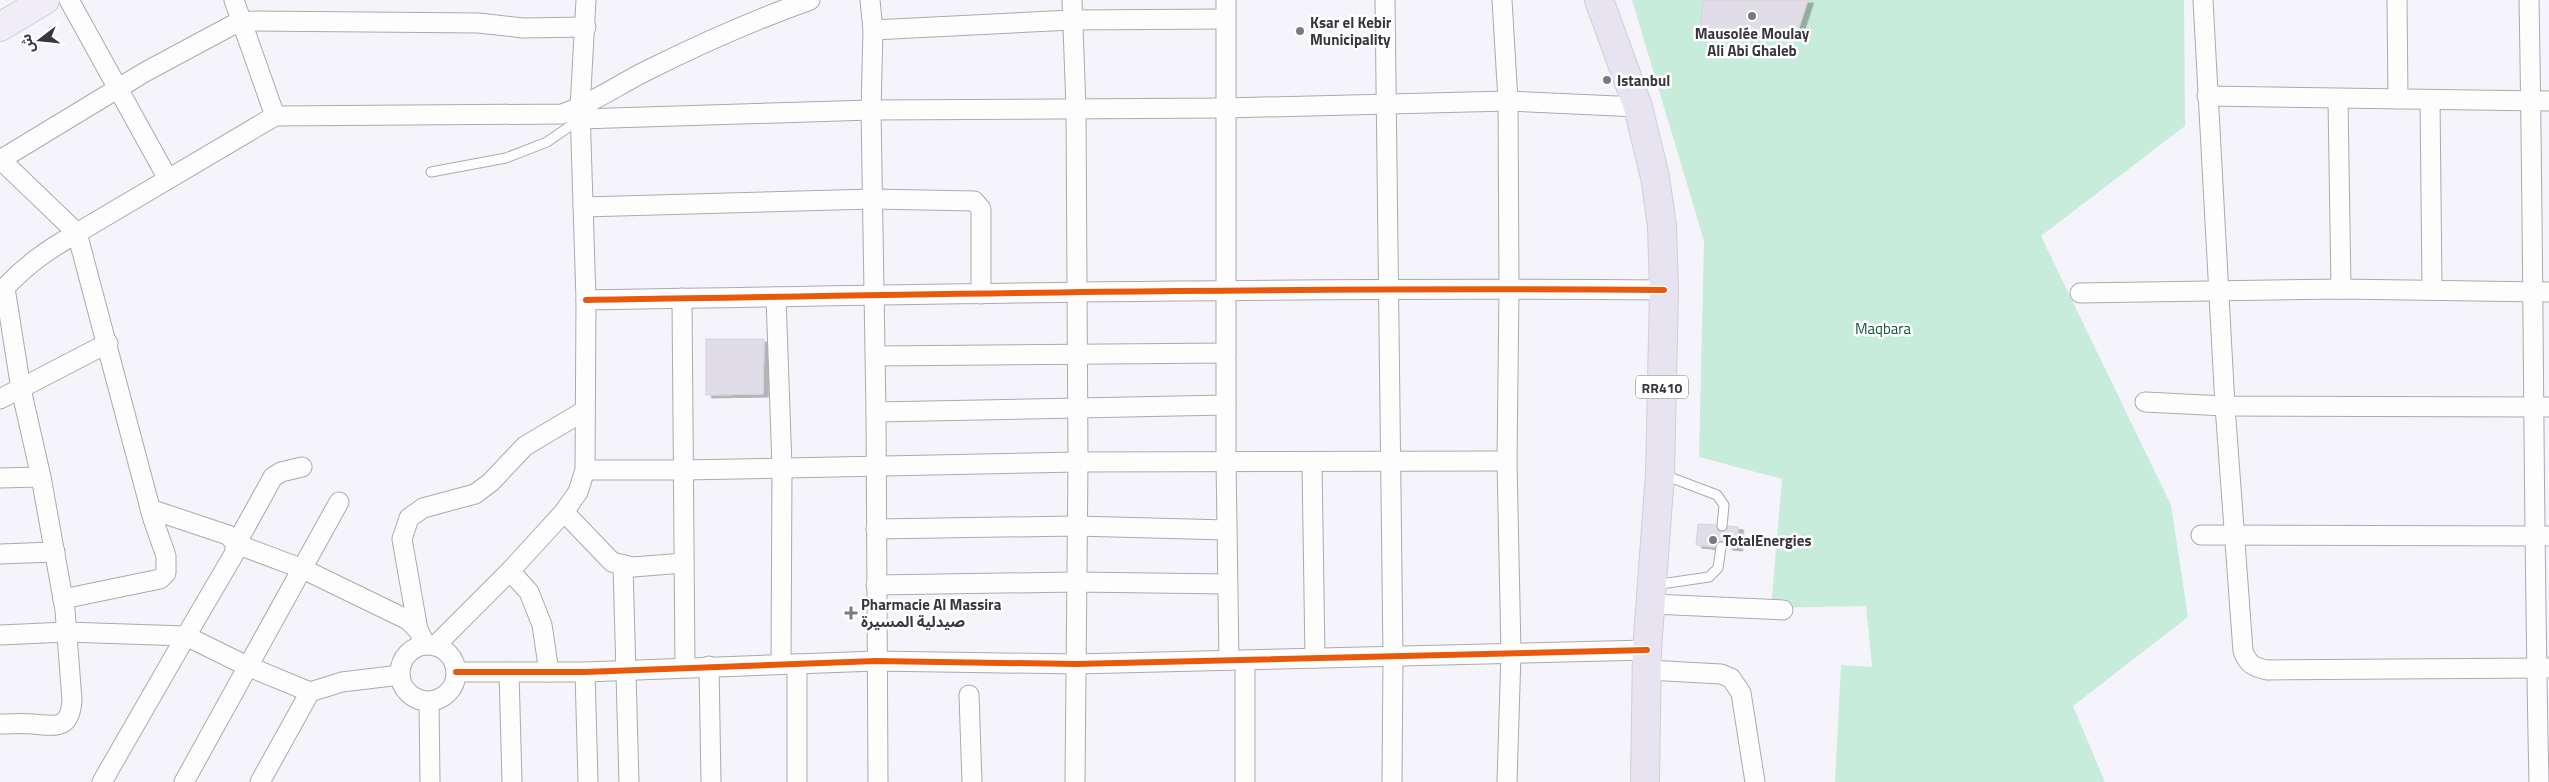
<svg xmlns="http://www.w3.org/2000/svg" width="2549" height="782" font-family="'Titillium Web','Noto Sans Arabic',sans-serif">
<defs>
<filter id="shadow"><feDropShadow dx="5.5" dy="3" stdDeviation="0" flood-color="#0004"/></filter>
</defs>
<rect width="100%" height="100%" fill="#f5f4fa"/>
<polygon fill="#c8ecdc" points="1632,0 2184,0 2185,126 2041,236 2171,505 2188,617 2073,706 2105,782 1835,782 1841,665 1872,667 1866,606 1771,608 1782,479 1699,457 1704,241"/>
<g fill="#e0dde8" stroke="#d5d2dc" filter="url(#shadow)">
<polygon points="1703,0 1808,0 1796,37 1700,31"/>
<polygon points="706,339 764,339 763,394 706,395"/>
<polygon points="1698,524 1716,525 1718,531 1722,532 1727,530 1728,526 1738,527 1737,548 1727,547 1725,542 1721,541 1715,547 1696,545"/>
</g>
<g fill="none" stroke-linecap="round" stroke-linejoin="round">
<defs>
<g id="lane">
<polyline points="431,172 506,158 547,142 579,120"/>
<polyline points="1664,475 1717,495 1724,505 1722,526"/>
<polyline points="1654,585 1709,577 1718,568 1721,547"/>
</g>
<g id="street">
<polyline points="69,0 168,179"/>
<polyline points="870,0 873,30 871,110 876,412 878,782"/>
<polyline points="1072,0 1076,108 1078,462 1075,782"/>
<polyline points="1226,0 1226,461 1229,660"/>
<polyline points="1385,0 1393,656 1392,782"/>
<polyline points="1502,0 1508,101 1509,289 1507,461 1511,653 1507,782"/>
<path d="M 2203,0 L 2225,406 L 2243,651 C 2248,664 2253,667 2267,670 L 2549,668"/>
<polyline points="2397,0 2398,99"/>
<path d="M 2529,0 C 2534,261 2533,521 2539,782"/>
<polyline points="873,30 1072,20 1225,19"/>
<polyline points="2207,96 2549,101"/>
<polyline points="2338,99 2341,289"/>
<polyline points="2430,100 2432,290"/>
<path d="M 275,116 L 562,114 C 591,104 618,85 646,71 C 700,44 754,20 810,0"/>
<polyline points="580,119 871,110 1226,108 1508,101 1638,107"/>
<polyline points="0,159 77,233 275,116 234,0"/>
<polyline points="0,160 145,72 240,21 479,23 523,28 586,27"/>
<polyline points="583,207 873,199 974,201 981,209 981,294"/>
<path d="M 0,293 C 23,267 47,250 77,233 L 153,519 L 166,556 L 166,573 L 160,579 L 63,599"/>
<polyline points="2080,293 2341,289 2549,292"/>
<polyline points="776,297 782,467 781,664"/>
<polyline points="682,298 685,667"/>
<path d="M 586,300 C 946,294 1305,287 1664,290"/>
<polyline points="876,356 1226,353"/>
<polyline points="0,399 108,343"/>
<polyline points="2145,402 2225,406 2549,407"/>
<polyline points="876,412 1226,405"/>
<polyline points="1312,463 1315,658"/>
<polyline points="302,467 281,472 273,477 236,544 303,569 408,620 418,630 426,645"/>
<polyline points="585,470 684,470 1078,462 1507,461"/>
<polyline points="0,478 41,477"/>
<polyline points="150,509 228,535 236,544 234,554 186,636 247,666 310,692 342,682 400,675"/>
<polyline points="564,512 612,562 633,567 684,563"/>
<polyline points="876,529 1076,526 1227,530"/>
<polyline points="2201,535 2549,536"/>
<polyline points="0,554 55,552"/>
<polyline points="623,566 629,782"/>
<polyline points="510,571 529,592 542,625 549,672"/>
<polyline points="876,585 1076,582 1228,584"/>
<polyline points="1652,604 1783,610"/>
<polyline points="418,630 402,539 409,518 423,508 475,494 491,482 525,446 584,411"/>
<polyline points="0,635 66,632 186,636 102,782"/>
<circle cx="428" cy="673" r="28"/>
<polyline points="435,646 510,571 564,512 578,492 585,470 586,300 580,108 586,0"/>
<polyline points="1245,660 1245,782"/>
<polyline points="797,664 797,782"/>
<polyline points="709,666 711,782"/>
<polyline points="1648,670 1721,674 1731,678 1741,693 1755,782"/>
<polyline points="456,672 585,672 876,661 1076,664 1647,650"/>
<polyline points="509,672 512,782"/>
<polyline points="585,672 588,782"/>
<polyline points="969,695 972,782"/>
<polyline points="429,702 430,782"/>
<path d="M 0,724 C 11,724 22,723 33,724 C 56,726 70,730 72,700 L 65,610 L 41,477 L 21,389 L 5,288"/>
<polyline points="184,782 339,502"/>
<polyline points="260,782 310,692"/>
</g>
<polyline id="primary" points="0,27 45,0"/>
<polyline id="highway" points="1599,0 1638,107 1655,177 1662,226 1664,290 1660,474 1647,650 1645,782"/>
</defs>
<use href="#lane" stroke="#aba9b1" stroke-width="11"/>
<use href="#street" stroke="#aba9b1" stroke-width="21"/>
<use href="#primary" stroke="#d0cfd4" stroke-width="30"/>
<use href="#highway" stroke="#d0cfd4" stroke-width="30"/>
<use href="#lane" stroke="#fefdfe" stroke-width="9"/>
<use href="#street" stroke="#fefdfe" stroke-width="19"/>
<use href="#primary" stroke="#f1edf6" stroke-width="28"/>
<use href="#highway" stroke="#e7e3f0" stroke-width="28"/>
<defs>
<g id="cycleway">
<path d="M 586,300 C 946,294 1305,287 1664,290"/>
<polyline points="456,672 585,672 876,661 1076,664 1647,650"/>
</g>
</defs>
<use href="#cycleway" stroke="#fff" stroke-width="9"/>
<use href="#cycleway" stroke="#e8590c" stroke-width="6"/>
</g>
<g fill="#7b7882" stroke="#fff" stroke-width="2">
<circle cx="1752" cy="16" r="5"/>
<circle cx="1300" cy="31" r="5"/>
<circle cx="1607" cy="80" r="5"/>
<circle cx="1713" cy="540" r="5"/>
<path d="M848.5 605.5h5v5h5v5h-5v5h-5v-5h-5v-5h5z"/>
</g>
<g text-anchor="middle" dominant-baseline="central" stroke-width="5" stroke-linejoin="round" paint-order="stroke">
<rect fill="#fff" stroke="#74727b" stroke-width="1" x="1636" y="375.5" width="52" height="23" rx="4"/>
<g font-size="14" font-weight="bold" fill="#393542">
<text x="1662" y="387">RR410</text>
</g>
<g font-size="15" font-weight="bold" fill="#393542" stroke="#fff" text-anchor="start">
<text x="1310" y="22">Ksar el Kebir<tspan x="1310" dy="17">Municipality</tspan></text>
<text x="1752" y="33" text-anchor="middle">Mausolée Moulay<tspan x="1752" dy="17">Ali Abi Ghaleb</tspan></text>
<text x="1617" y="80">Istanbul</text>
<text x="1723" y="540">TotalEnergies</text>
<text x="861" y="604">Pharmacie Al Massira<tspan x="861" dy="17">صيدلية المسيرة</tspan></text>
</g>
<g font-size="15" fill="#13583d" stroke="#fff">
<text x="1883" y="328">Maqbara</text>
</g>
</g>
<g transform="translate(40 40) rotate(254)" stroke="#ffffff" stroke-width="4" paint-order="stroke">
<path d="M0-4L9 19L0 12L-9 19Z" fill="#393542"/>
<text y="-8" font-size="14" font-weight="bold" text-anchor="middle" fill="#393542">ش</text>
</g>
</svg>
